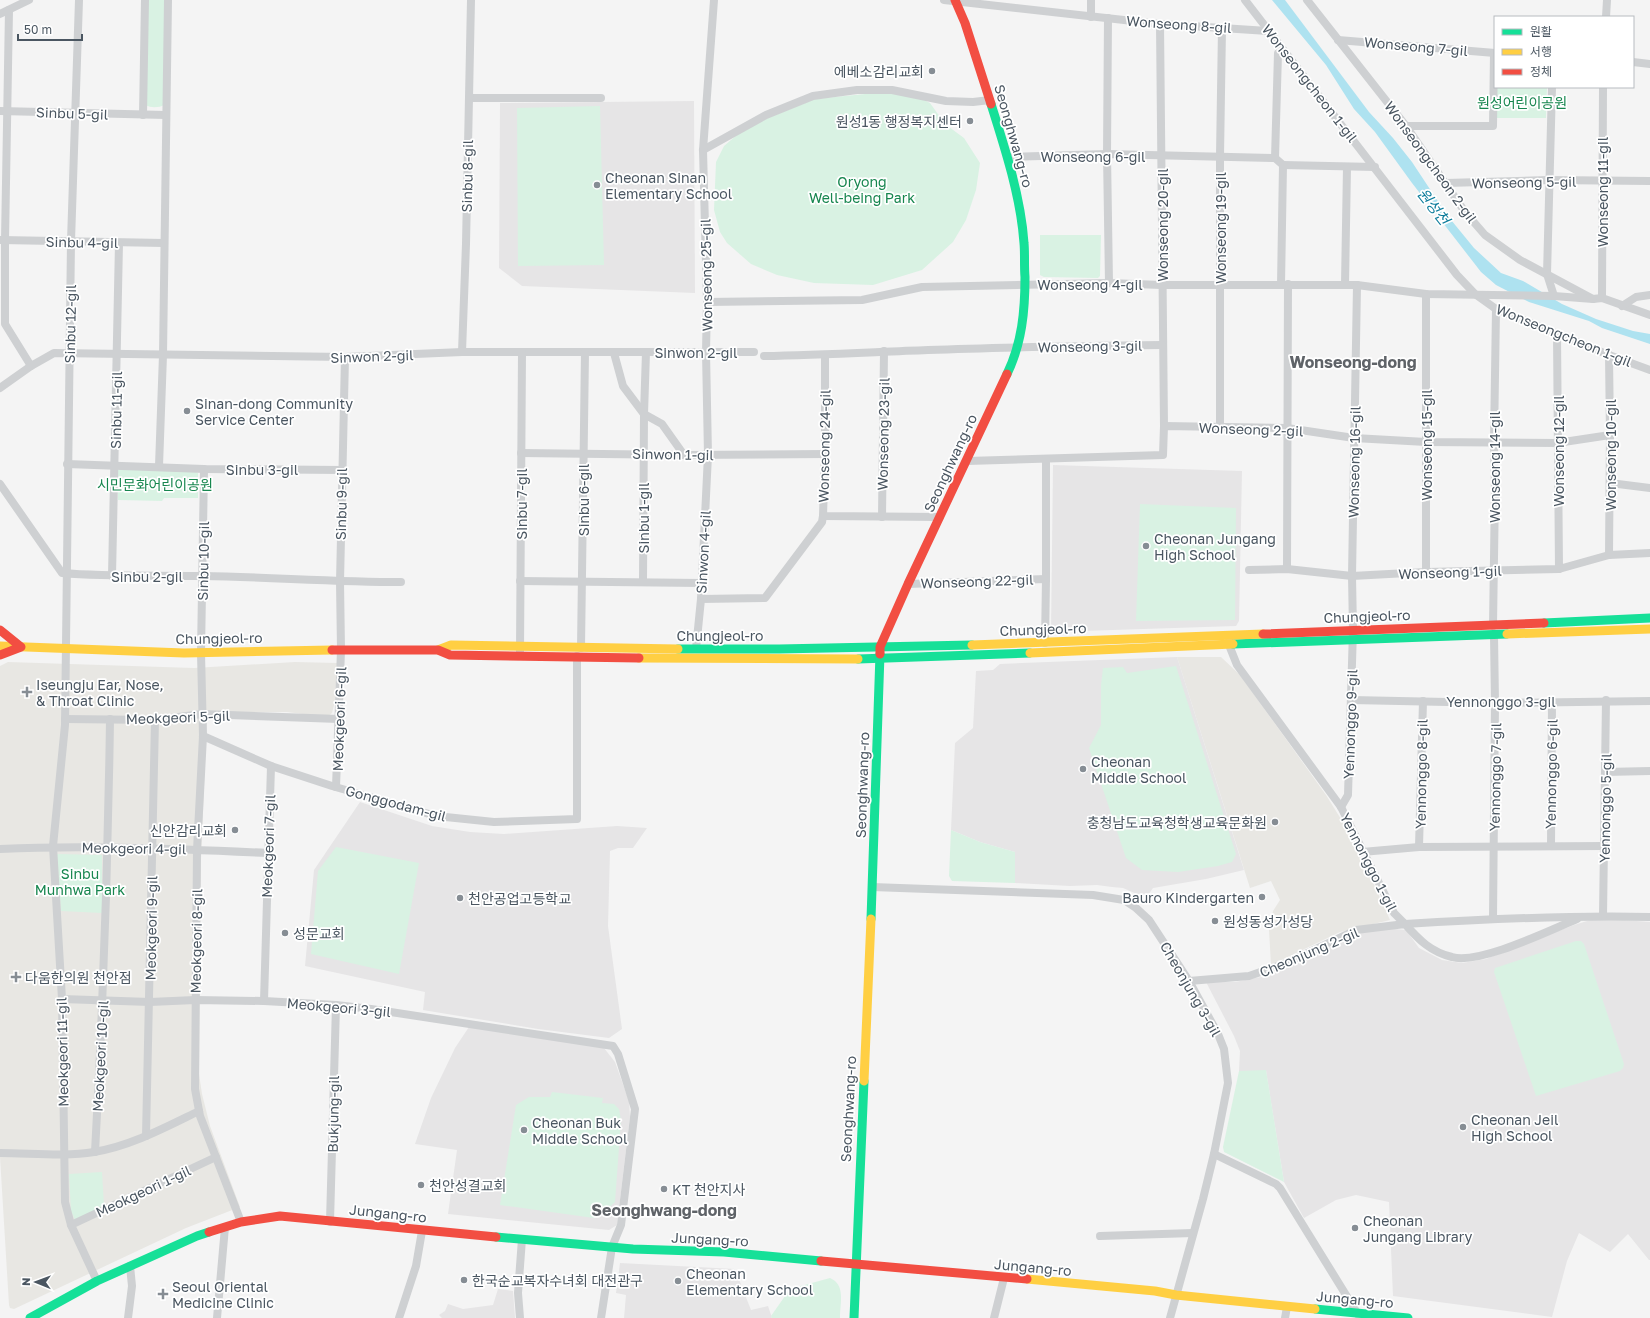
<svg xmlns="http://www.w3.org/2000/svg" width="1650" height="1318" font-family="'Golos Text','Noto Sans KR',sans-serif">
<rect width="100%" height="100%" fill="#f4f4f4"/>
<g fill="#e8e7e3">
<polygon points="1177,657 1221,657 1240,675 1326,795 1354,840 1390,920 1340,932 1271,965 1269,930 1273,911 1280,900 1271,881 1250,888"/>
<polygon points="8,662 194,668 295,662 337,663 335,701 332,713 327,717 287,712 207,712 201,860 199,1074 202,1094 210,1126 240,1207 186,1228 14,1309 10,1308 9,1305 0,1157 0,666"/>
</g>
<g fill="#e6e5e6">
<polygon points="694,101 695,293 522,286 499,268 500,103"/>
<polygon points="1053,465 1242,471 1239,621 1236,626 1051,632"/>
<polygon points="1177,657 1244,870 1206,879 1153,888 1146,898 1123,888 1112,887 1097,885 1070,886 1015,883 1015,852 980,842 951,830 955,743 973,728 976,671 993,670 1000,664"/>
<polygon points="360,802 432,826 470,832 504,834 617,826 647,828 633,848 618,848 610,851 608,926 622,1029 609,1038 538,1029 423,1010 425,992 305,966 314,870"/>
<polygon points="1597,918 1650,922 1650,1260 1649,1260 1628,1234 1610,1252 1579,1233 1567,1261 1552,1317 1393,1296 1389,1202 1356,1195 1336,1200 1304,1218 1284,1182 1266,1071 1239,1071 1240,1051 1234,1036 1206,982 1235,982 1261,977 1283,970 1358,933 1383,928 1406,930 1419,948 1442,960 1462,963 1486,959 1574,925"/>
<polygon points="469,1027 604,1048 615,1062 629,1101 630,1117 617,1225 609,1230 448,1214 457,1150 415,1144 431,1098 455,1048"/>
<polygon points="620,1263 735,1269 751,1310 768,1306 772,1318 624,1318 626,1295 616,1293"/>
<polygon points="498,1289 513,1291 515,1318 442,1318 439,1315 445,1311 448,1304 463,1309 493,1305"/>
</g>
<g fill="#d9f2e3">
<path d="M 148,0 L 165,0 L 164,105 C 159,108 150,108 146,105 Z"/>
<polygon points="1497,87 1547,87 1546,118 1496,118"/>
<polygon points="885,92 918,97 930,103 945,124 964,138 980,163 976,190 966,220 953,242 922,270 873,285 814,283 777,275 751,264 727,243 720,232 714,210 716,162 724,146 738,134 768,118 815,99"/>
<polygon points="600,106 604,265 518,266 517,108"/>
<polygon points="1040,235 1101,235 1100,276 1098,278 1044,277 1040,275"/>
<polygon points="123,467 193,470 198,473 198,498 164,498 162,501 118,500 118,470"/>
<polygon points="1140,504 1236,508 1235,620 1136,621"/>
<polygon points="1176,666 1236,854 1232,862 1218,866 1178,872 1142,870 1126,858 1089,748 1101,725 1101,685 1103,668 1123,667 1127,673"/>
<polygon points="951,830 980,842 1015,852 1015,883 952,881 949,876"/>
<polygon points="336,847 419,863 399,974 311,954 318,871"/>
<polygon points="57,854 102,855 102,913 61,911"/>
<polygon points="1576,941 1581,941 1584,944 1624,1064 1623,1068 1620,1071 1536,1096 1494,972 1495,968"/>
<polygon points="1266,1070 1284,1182 1224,1152 1223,1147 1239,1071"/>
<polygon points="552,1092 603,1098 602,1103 614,1104 619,1109 621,1120 615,1202 601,1215 594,1218 500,1205 516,1105 529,1097 550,1097"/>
<polygon points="102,1172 104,1206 75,1220 71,1211 69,1174"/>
<path d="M 830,1278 C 846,1285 840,1303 840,1318 L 772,1318 L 771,1316 L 790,1289 Z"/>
</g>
<polygon fill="#aee2f0" points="1272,0 1285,0 1369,112 1393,138 1412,162 1447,215 1474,248 1501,273 1523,281 1562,304 1596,319 1633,331 1650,334 1650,344 1602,328 1589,321 1529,302 1496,285 1481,272 1412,183 1375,132 1354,109 1326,65"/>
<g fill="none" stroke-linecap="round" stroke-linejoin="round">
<g stroke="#ced0d2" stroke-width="8">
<polyline points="79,0 71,241 65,725 53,846 62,999 65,1202 71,1225 97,1281"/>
<polyline points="944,0 1160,24 1268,31"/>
<polyline points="1245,0 1457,275 1475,294 1496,309 1609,355 1650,370"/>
<polyline points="1307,0 1406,126 1465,212 1485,235 1520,260 1593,299 1602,298 1650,315"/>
<polyline points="9,10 5,240 5,324 31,366"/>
<polyline points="0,14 29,0"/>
<polyline points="1091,17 1091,0"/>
<polyline points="1606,17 1607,0"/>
<polyline points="1108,18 1107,154 1109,283"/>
<polyline points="1160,24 1164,426"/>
<polyline points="1338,40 1495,53"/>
<polyline points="1633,62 1650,64"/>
<polyline points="1552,87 1547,274 1554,296"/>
<polyline points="469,98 601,98"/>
<polyline points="0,111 166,115"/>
<polyline points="143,115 145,0"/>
<polyline points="1406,126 1493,126 1494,53"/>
<polyline points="703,150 766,115 813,96 857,90 892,90 946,101 973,102 990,100"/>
<polyline points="1008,157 1107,154 1275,158"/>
<polyline points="1283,165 1375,167"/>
<polyline points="1446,183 1548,180 1650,181"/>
<polyline points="1,240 164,243"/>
<polyline points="1345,284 1347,167"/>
<polyline points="1281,285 1283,165 1275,158 1278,53 1283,50"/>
<polyline points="1602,298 1603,87"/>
<polyline points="707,302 862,300 922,287 1109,283 1161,285 1357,285 1426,294 1554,296 1593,299"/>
<polyline points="1622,306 1636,297 1650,295"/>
<polyline points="1557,334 1559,569"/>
<polyline points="462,352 466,244 471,0"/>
<polyline points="646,352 644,414 662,424 684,455"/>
<polyline points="614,353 623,386 644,414 643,582"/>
<polyline points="825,355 825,454 823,516 940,517"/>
<polyline points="1609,355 1610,435 1609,555"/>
<path d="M 764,356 C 819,355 874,352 928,350 C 1006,347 1084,346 1162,345"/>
<polyline points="0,388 31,366 54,353 345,357 462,352 754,352"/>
<polyline points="1220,428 1220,156 1222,28"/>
<polyline points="521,453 684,455 825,454"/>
<polyline points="967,461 1163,455 1164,426 1287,428 1354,438 1426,442 1557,443 1610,435"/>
<polyline points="67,464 204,469 342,470"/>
<polyline points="159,466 163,355 168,0"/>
<polyline points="204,469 201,653 203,736 197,850 195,1089 200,1116 241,1222"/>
<polyline points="1610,483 1650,488"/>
<path d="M 0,484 L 62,573 C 109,577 156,575 203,576 C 269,577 335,582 401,582"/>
<polyline points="882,517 884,351"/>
<polyline points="1287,569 1288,284"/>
<polyline points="1249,570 1287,569 1352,576 1426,572 1559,569 1609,555 1650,553"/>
<polyline points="1426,572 1426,294"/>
<polyline points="112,576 119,243"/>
<polyline points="520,581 701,583"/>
<polyline points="908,584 1046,579"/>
<polyline points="701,599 765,598 822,522 823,516"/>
<polyline points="1493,626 1495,490 1494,441 1496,309"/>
<path d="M 1229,641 L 1229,645 L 1237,665 L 1341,807 L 1394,913 L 1405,924 C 1487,919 1568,915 1650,917"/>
<polyline points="1045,643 1046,579 1046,459"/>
<polyline points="581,648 585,352"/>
<polyline points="696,649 701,599 708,455 706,352 707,302 703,150 714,0"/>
<polyline points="520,652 522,352"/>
<polyline points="1351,700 1495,703 1650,701"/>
<polyline points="65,719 155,720 202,714 339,719"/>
<polyline points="203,736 271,766 332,786 436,816 494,822 577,819 577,656"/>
<polyline points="1605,772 1650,771"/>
<polyline points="336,787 341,650 340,582 345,357"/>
<polyline points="1341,807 1348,795 1353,630 1352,576 1357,285"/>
<polyline points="1551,846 1552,701"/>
<polyline points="1419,847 1423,701"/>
<path d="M 0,849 C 89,845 179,849 268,853"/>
<polyline points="1362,852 1419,847 1604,846"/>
<polyline points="872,887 1093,895 1124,900 1136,908 1149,920 1189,981 1218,1034 1224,1049 1228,1083 1214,1154 1203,1199 1170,1318"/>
<polyline points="1603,916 1606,700"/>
<polyline points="1493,919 1495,703 1494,635"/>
<path d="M 1189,981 L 1249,976 L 1286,963 L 1356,930 L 1405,924 C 1419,940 1431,952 1452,957 C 1479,965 1550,930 1577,919"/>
<polyline points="62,999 150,1002 195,1000 264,1001 336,1005 371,1009 613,1046 618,1054 635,1109 621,1225 612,1247 601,1318"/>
<polyline points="264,1001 271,766"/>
<polyline points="146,1136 155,720"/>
<path d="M 95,1152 C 103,1008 108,864 110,719"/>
<path d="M 0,1153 C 30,1153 65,1157 94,1152 C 131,1146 166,1127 199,1111"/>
<polyline points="1214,1154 1276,1184 1280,1188 1359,1316"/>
<polyline points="330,1222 336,1005"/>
<polyline points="71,1225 216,1157"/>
<polyline points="1100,1236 1193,1233"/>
<polyline points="128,1318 132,1286 130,1266"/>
<polyline points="217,1318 225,1227"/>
<polyline points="399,1318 416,1266 422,1231"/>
<polyline points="520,1318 518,1293 522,1239"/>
<polyline points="994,1318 1004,1278"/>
<polyline points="1285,1318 1287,1307"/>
</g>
<g stroke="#16e098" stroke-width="9">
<path d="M 991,104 C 1005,148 1021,198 1024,243 C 1025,254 1024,266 1025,277 C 1025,311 1022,343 1007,374"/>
<polyline points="1544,623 1650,618"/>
<polyline points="1233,644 1507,634"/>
<polyline points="678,649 779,649 972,645"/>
<polyline points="858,659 1030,653"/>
<polyline points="871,919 880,654"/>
<polyline points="496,1237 633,1249 724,1252 821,1261"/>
<polyline points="1315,1309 1408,1318"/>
<polyline points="30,1318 97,1281 197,1236 209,1232"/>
<polyline points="854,1318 864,1081"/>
</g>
<g stroke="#ffcf43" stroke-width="9">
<polyline points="1507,634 1650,629"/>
<polyline points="972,645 1263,634"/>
<polyline points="0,646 184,653 332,650"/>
<polyline points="438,650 451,645 678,649"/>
<polyline points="1030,653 1233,644"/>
<polyline points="639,658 858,659"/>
<polyline points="864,1081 871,919"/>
<polyline points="1027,1279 1155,1291 1176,1295 1315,1309"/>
</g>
<g stroke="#f24e42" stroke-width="9">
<polyline points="955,0 965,23 991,104"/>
<polyline points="0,630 21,647 0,655"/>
<polyline points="1263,634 1544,623"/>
<polyline points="332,650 438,650 450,655 639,658"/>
<polyline points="880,654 880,647 908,584 1007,374"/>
<polyline points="209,1232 241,1222 280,1216 496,1237"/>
<polyline points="821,1261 1027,1279"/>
</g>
</g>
<g fill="#868d94" stroke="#fff" stroke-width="1.5">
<circle cx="932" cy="71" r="4"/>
<circle cx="970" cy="121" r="4"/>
<circle cx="597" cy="185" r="4"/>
<circle cx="187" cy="411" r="4"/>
<circle cx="1146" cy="546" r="4"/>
<path d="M25 686h4v4h4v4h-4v4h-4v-4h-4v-4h4z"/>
<circle cx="1083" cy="769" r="4"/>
<circle cx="1275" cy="822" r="4"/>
<circle cx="235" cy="830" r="4"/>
<circle cx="1262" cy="897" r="4"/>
<circle cx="460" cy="898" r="4"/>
<circle cx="1215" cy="921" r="4"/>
<circle cx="285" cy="933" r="4"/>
<path d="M14 971h4v4h4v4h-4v4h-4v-4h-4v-4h4z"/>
<circle cx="1463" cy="1127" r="4"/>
<circle cx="524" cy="1130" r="4"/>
<circle cx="421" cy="1185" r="4"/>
<circle cx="664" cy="1189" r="4"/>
<circle cx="1355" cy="1228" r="4"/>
<circle cx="464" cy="1280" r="4"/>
<circle cx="678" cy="1281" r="4"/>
<path d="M161 1288h4v4h4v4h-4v4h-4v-4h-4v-4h4z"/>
</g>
<g text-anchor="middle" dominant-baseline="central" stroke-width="3.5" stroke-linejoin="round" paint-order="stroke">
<g font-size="14" fill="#4a5661" stroke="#fff">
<text transform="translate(1179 24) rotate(4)">Wonseong 8-gil</text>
<text transform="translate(1416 46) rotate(5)">Wonseong 7-gil</text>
<text transform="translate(1310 83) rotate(52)">Wonseongcheon 1-gil</text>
<text transform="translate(72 113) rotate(2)">Sinbu 5-gil</text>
<text transform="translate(1014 136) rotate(74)">Seonghwang-ro</text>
<text x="1093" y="156">Wonseong 6-gil</text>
<text transform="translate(1431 162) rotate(54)">Wonseongcheon 2-gil</text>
<text transform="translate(467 176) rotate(-89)">Sinbu 8-gil</text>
<text transform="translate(1524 182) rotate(-1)">Wonseong 5-gil</text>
<text transform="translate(1602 192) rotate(-90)">Wonseong 11-gil</text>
<text transform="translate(1162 225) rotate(-90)">Wonseong 20-gil</text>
<text transform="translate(1220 228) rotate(-90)">Wonseong 19-gil</text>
<text transform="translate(82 242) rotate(1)">Sinbu 4-gil</text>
<text transform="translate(706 275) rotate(-91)">Wonseong 25-gil</text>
<text x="1090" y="284">Wonseong 4-gil</text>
<text transform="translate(70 324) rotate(-89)">Sinbu 12-gil</text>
<text transform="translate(1564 335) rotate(22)">Wonseongcheon 1-gil</text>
<text transform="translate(1090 346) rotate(-1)">Wonseong 3-gil</text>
<text x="696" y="352">Sinwon 2-gil</text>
<text transform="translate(372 356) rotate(-2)">Sinwon 2-gil</text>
<text transform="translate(116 410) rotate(-89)">Sinbu 11-gil</text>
<text transform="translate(1251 429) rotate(2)">Wonseong 2-gil</text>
<text transform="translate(883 434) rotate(-89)">Wonseong 23-gil</text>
<text transform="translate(1426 445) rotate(-90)">Wonseong 15-gil</text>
<text transform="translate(824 446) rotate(-89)">Wonseong 24-gil</text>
<text transform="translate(1558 451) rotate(-90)">Wonseong 12-gil</text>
<text transform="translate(673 454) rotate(1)">Sinwon 1-gil</text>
<text transform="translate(1610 455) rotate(-90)">Wonseong 10-gil</text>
<text transform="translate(1354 462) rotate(-89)">Wonseong 16-gil</text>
<text transform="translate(950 463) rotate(-65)">Seonghwang-ro</text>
<text transform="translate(1494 467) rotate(-90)">Wonseong 14-gil</text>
<text x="262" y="469">Sinbu 3-gil</text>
<text transform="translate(583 500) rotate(-90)">Sinbu 6-gil</text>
<text transform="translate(341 504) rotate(-89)">Sinbu 9-gil</text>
<text transform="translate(521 504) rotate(-90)">Sinbu 7-gil</text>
<text transform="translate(643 518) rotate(-90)">Sinbu 1-gil</text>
<text transform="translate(703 552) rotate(-87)">Sinwon 4-gil</text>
<text transform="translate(203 561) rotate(-89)">Sinbu 10-gil</text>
<text transform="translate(1450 572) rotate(-2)">Wonseong 1-gil</text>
<text x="147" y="576">Sinbu 2-gil</text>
<text transform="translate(977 581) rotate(-2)">Wonseong 22-gil</text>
<text transform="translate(1367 616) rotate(-2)">Chungjeol-ro</text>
<text transform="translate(1043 629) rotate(-2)">Chungjeol-ro</text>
<text x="720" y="635">Chungjeol-ro</text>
<text transform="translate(219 638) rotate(-1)">Chungjeol-ro</text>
<text x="1501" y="701">Yennonggo 3-gil</text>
<text transform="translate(178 717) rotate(-2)">Meokgeori 5-gil</text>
<text transform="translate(339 719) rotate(-88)">Meokgeori 6-gil</text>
<text transform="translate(1350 724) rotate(-88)">Yennonggo 9-gil</text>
<text transform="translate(1421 774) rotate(-89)">Yennonggo 8-gil</text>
<text transform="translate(1551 774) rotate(-89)">Yennonggo 6-gil</text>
<text transform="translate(1495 777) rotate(-89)">Yennonggo 7-gil</text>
<text transform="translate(862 785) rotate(-88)">Seonghwang-ro</text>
<text transform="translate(396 803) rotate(15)">Gonggodam-gil</text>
<text transform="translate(1605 808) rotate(-89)">Yennonggo 5-gil</text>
<text transform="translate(268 846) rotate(-88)">Meokgeori 7-gil</text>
<text transform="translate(134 848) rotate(1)">Meokgeori 4-gil</text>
<text transform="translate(1369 862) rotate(63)">Yennonggo 1-gil</text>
<text transform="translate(151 928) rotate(-89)">Meokgeori 9-gil</text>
<text transform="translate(196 941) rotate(-89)">Meokgeori 8-gil</text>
<text transform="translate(1309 952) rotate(-23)">Cheonjung 2-gil</text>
<text transform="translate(1191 989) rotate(60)">Cheonjung 3-gil</text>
<text transform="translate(339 1007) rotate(5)">Meokgeori 3-gil</text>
<text transform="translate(62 1052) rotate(-91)">Meokgeori 11-gil</text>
<text transform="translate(100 1056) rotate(-87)">Meokgeori 10-gil</text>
<text transform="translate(848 1109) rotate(-87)">Seonghwang-ro</text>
<text transform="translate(333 1114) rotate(-89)">Bukjung-gil</text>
<text transform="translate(143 1191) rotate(-25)">Meokgeori 1-gil</text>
<text transform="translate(388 1213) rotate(6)">Jungang-ro</text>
<text transform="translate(710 1239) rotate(3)">Jungang-ro</text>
<text transform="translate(1033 1267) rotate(5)">Jungang-ro</text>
<text transform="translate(1355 1299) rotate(5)">Jungang-ro</text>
</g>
<g font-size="14" fill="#4a5661" stroke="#fff" text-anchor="start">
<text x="924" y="71" text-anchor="end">에베소감리교회</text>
<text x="962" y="121" text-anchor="end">원성1동 행정복지센터</text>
<text x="605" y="177">Cheonan Sinan<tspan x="605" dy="16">Elementary School</tspan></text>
<text x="195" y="403">Sinan-dong Community<tspan x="195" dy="16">Service Center</tspan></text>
<text x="1154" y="538">Cheonan Jungang<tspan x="1154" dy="16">High School</tspan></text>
<text x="36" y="684">Iseungju Ear, Nose,<tspan x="36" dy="16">&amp; Throat Clinic</tspan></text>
<text x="1091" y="761">Cheonan<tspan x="1091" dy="16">Middle School</tspan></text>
<text x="1267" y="822" text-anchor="end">충청남도교육청학생교육문화원</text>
<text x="227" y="830" text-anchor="end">신안감리교회</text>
<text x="1254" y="897" text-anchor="end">Bauro Kindergarten</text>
<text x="468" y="898">천안공업고등학교</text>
<text x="1223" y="921">원성동성가성당</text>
<text x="293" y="933">성문교회</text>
<text x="25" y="977">다움한의원 천안점</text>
<text x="1471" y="1119">Cheonan Jeil<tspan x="1471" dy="16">High School</tspan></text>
<text x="532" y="1122">Cheonan Buk<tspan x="532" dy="16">Middle School</tspan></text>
<text x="429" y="1185">천안성결교회</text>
<text x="672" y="1189">KT 천안지사</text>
<text x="1363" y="1220">Cheonan<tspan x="1363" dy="16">Jungang Library</tspan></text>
<text x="686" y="1273">Cheonan<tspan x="686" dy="16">Elementary School</tspan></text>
<text x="472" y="1280">한국순교복자수녀회 대전관구</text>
<text x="172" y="1286">Seoul Oriental<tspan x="172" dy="16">Medicine Clinic</tspan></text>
</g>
<g font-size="14" fill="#17864f" stroke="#fff">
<text x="1522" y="102">원성어린이공원</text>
<text x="862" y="181">Oryong<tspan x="862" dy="16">Well-being Park</tspan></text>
<text x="155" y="484">시민문화어린이공원</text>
<text x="80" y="873">Sinbu<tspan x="80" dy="16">Munhwa Park</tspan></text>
</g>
<g font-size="15" font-style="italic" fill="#0c7c9b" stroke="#fff">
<text transform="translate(1434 206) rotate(52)">원성천</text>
</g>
<g font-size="16" font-weight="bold" fill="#5f6368" stroke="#fff">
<text x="1353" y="362">Wonseong-dong</text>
<text x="664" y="1210">Seonghwang-dong</text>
</g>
</g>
<rect x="1494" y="16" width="140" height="72" fill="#ffffff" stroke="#b7bbc0"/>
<rect x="1502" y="29" width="20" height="6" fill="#16e098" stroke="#b7bbc0"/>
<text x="1530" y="36" font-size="12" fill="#4a5661">원활</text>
<rect x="1502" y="49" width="20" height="6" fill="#ffcf43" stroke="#b7bbc0"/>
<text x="1530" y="56" font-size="12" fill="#4a5661">서행</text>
<rect x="1502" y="69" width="20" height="6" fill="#f24e42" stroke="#b7bbc0"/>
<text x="1530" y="76" font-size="12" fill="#4a5661">정체</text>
<g transform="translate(36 1282) rotate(271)" stroke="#ffffff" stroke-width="3" paint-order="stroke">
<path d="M0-3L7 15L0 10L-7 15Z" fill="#4a5661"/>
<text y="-6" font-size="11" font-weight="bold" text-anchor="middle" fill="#4a5661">N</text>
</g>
<path d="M18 34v6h64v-6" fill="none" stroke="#4a5661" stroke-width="2"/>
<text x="24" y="34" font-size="12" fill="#4a5661" stroke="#ffffff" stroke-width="3" paint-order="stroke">50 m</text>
</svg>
